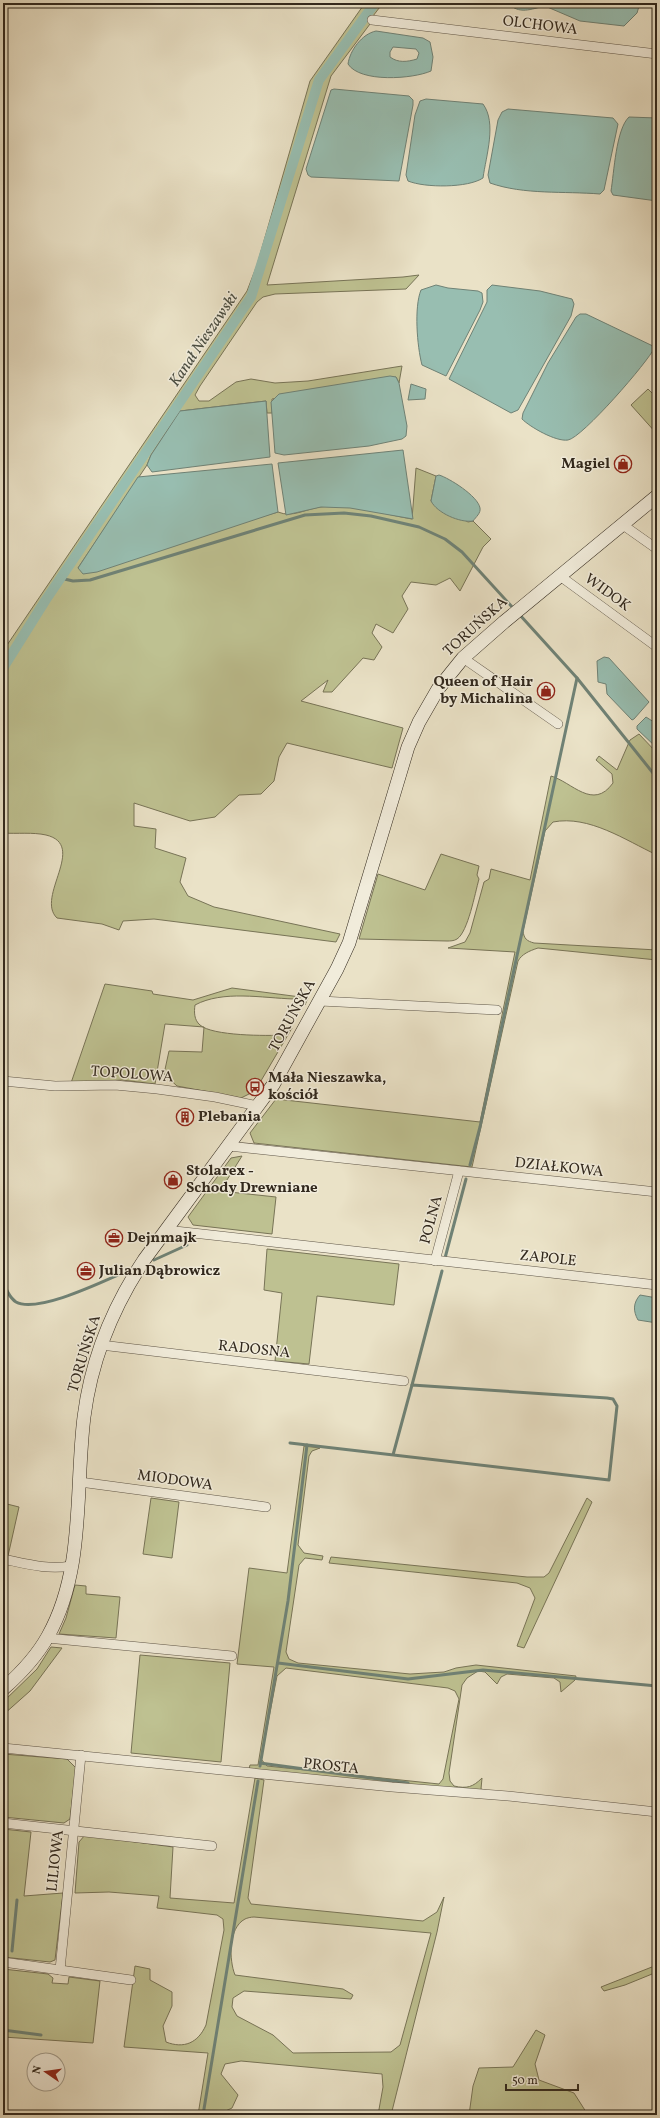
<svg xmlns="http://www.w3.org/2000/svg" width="660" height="2118" font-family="Vollkorn,serif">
<rect width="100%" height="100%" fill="#eae2c7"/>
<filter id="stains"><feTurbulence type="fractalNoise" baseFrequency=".005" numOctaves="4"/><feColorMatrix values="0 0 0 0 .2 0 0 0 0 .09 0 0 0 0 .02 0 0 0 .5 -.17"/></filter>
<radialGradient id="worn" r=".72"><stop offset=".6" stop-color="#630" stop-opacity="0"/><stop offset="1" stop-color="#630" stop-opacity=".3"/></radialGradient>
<g fill="#bec191" stroke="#787457" fill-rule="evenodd">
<path d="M 365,3 L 383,3 L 373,16 L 370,24 L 331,76 L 267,285 L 403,277 L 419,275 L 406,289 L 275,294 L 263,297 L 257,302 L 200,386 L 195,395 L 199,401 L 209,401 L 236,382 L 251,379 L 275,383 L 308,381 L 402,366 L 399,383 L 396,377 L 272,399 L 272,413 L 267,413 L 266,401 L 180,411 L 151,455 L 147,465 L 78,568 L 278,512 C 292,518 306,509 320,507 C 350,503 383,514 412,519 L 416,468 L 436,476 L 431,501 L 468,522 L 473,521 L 491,539 L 483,547 L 460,591 L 450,578 L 436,585 L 411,582 L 402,596 L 408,609 L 393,633 L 376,624 L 372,633 L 382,647 L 374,660 L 363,658 L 332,692 L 323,692 L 328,680 L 301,701 L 403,728 L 392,768 L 287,743 L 279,757 L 274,781 L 261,794 L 239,795 L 215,817 L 190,821 L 134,803 L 134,826 L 156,829 L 155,848 L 186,858 L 180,882 L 188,896 L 214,907 L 340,934 L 336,942 L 154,919 L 123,921 L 119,930 L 102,924 L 57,918 C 35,897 88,845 46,835 C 33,832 17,834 3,833 L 3,651 L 247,291 L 257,265 L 310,81 Z"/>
<polygon points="648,389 657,398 657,434 631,405"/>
<path d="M 639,734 L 657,753 L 657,855 C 625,840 589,815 553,822 L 545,831 L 523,931 C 524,939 527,941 534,943 L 657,950 L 657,960 L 538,948 C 529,951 522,954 518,961 L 472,1167 L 254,1143 L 250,1133 L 276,1099 L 480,1122 L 515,952 L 448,948 L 465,942 L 470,933 L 484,882 L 489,879 L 491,869 L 530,880 L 551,776 C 572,782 593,811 613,783 L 612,774 L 596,760 L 599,756 L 617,770 L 630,740 Z"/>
<path d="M 441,854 L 479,866 L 477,875 L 479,879 C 475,893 468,932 457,939 C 454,941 450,941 447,941 L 359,939 L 378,874 L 425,890 Z"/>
<path d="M 105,984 L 152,991 L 153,994 L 193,1000 L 232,988 L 308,998 L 305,1005 L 302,1001 L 294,999 C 262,998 223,990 195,1005 C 194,1012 194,1020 200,1025 C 212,1036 267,1036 285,1035 L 292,1028 L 255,1091 L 241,1098 L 177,1086 L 164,1074 L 169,1051 L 202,1052 L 204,1027 L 165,1024 L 155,1084 L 122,1080 L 71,1083 Z"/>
<polygon points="242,1156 220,1191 276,1197 272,1234 193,1225 188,1217 231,1158"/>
<polygon points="267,1249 399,1264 394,1305 317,1296 309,1364 275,1361 282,1293 264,1290"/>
<path d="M 304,1446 L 320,1448 L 312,1451 L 309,1456 L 298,1545 L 304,1553 L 323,1556 L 322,1560 L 305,1558 L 299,1565 L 286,1652 L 289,1659 L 298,1663 L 410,1674 L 444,1672 L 456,1668 L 476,1665 L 576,1676 L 575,1680 L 561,1692 L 560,1682 L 554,1678 L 507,1674 L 501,1677 L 497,1684 L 485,1672 L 478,1671 L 467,1678 L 462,1685 L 449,1773 L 450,1781 L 454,1786 C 467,1789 473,1787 482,1778 L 481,1789 L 489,1791 L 479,1792 L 249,1769 L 250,1765 L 258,1765 L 274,1667 L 237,1664 L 249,1568 L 287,1573 ZM 286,1668 L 448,1688 L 455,1691 L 459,1699 L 443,1779 L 439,1784 L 267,1766 L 261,1759 L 277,1676 Z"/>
<polygon points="151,1498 179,1502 172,1558 143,1554"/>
<polygon points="587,1498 592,1502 524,1648 517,1646 535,1598 530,1588 517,1583 329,1563 331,1557 527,1577 544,1577 549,1573"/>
<polygon points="3,1503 19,1507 8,1556 3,1555"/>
<polygon points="75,1585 86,1586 86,1594 120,1597 116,1638 59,1634 66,1618"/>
<polygon points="51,1647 62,1648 30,1691 3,1715 3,1702 37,1669"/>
<polygon points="140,1655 230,1663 221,1762 131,1753"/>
<polygon points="3,1754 67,1759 76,1768 70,1819 64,1823 3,1817"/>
<path d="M 255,1778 L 264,1780 L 248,1898 L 251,1904 L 423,1921 L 437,1912 L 444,1897 L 437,1932 L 391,2115 L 378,2115 L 383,2087 L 382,2074 L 241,2061 L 225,2064 L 221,2074 L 238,2095 L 232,2108 L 217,2115 L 198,2115 L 208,2053 L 124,2047 L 135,1966 L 150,1969 L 150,1980 L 172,1992 L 172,2006 L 163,2026 L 166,2042 C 184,2049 198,2043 206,2025 L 224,1930 L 223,1919 L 217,1915 L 157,1908 L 159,1896 L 109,1892 L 75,1893 L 79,1842 L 85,1835 L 173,1847 L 170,1898 L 234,1903 ZM 254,1917 L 431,1933 L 400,2045 L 391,2052 L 293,2053 L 273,2035 L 237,2016 L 232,2007 L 233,1998 L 244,1991 L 351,1999 L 353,1995 L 343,1989 L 235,1975 C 229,1960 228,1928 245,1919 C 247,1918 251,1917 254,1917 Z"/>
<polygon points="3,1829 31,1832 24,1896 63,1893 55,1960 50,1962 3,1957"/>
<polygon points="657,1965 657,1972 625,1985 604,1991 601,1987"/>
<polygon points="3,1969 48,1974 53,1978 52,1983 68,1984 69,1977 100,1981 93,2043 3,2037"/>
<polygon points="536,2030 545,2035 535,2064 539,2080 574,2093 588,2115 469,2115 473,2086 479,2068 513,2067"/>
</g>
<g fill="#98beb1" stroke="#6f8276" fill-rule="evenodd">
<path d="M 508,3 L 640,3 L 637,13 L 624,26 L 580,21 L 545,6 C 531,9 519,15 508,3 Z"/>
<path d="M 376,31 L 423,38 L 430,42 L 433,57 L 431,71 C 413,79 360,83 348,64 C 350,50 362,34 376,31 ZM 393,47 L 416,49 L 419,53 L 417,59 C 407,62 398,63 390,57 L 390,52 Z"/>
<polygon points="334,89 409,96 413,100 413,105 399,181 311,177 308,175 306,169 331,90"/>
<path d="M 426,99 L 483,104 C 497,123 486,156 483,178 C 468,188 425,188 408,181 L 406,175 L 415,115 L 420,101 Z"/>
<path d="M 508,109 L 613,118 L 618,124 L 604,190 L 600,194 C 564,191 524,195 490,183 L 488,175 L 498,120 L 502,112 Z"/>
<path d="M 629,117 L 657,118 L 657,201 L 613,195 L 611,191 C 614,173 616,129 629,117 Z"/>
<path d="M 436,285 L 448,288 L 478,291 L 482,293 L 483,302 L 480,310 L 446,376 L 422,365 C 417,346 414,307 421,290 Z"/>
<polygon points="492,285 540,291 572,299 574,304 571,316 522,403 518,410 511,413 449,379 487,302 487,290"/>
<path d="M 580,314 L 586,314 L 655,347 C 648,362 582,438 568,440 C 556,442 530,427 522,419 L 523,413 L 548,363 L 576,317 Z"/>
<polygon points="390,376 396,377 399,383 407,426 406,436 402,439 369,446 284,455 275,453 271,402 279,394"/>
<polygon points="411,384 426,389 425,399 408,400"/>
<polygon points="266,401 270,457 152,472 147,465 151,455 180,411"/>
<polygon points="403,450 413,519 350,508 321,507 286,515 278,463"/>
<polygon points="272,464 278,512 97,572 83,574 78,568 138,477"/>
<path d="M 439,475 C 449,478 478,496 480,508 C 481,513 476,517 473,521 C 460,523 437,513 431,501 L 436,476 Z"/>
<polygon points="604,657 609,658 649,702 634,719 632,720 607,694 606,684 598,682 597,661"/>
<polygon points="646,717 657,724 657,748 637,729 637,726"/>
<path d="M 3,1188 C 8,1200 7,1208 3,1221 Z"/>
<path d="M 640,1295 L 657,1298 L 657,1323 L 638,1320 C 633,1311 633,1303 640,1295 Z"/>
</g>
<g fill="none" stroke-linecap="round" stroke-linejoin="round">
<g stroke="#6f8276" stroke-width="3">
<polyline points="60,578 73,581 90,580 305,515 344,513 371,516 419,527 445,539 462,552 514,609"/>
<polyline points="519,614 577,678 657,778"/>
<polyline points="470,1165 480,1127 577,678"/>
<polyline points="445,1258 466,1179"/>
<polyline points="154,1260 187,1245"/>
<path d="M 3,1281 C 5,1288 10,1298 16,1302 C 37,1314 104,1281 125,1272"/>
<polyline points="412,1385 442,1271"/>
<polyline points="290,1443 609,1480 617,1406 613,1399 607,1398 412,1385 393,1455"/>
<polyline points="278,1663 408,1679 483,1670 657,1686"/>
<polyline points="260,1763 408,1783"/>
<polyline points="260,1766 288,1601 307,1445"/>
<polyline points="12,1951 17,1900"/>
<polyline points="3,2030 41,2035"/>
<polyline points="203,2115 258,1781"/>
</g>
<polyline stroke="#98beb1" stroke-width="10" points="3,668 45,601 251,297 319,80 375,3"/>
<defs>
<g id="minor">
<polyline points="372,20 657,54"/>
<polyline points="623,525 657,549"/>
<polyline points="560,576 657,647"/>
<polyline points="463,658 558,724"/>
<polyline points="320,1001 497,1010"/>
<polyline points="3,1081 55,1086 115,1085 157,1089 215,1097 258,1106"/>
<polyline points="229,1146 657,1192"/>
<polyline points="166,1230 657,1285"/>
<polyline points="435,1261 459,1171"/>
<polyline points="101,1345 404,1381"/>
<polyline points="80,1482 266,1507"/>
<path d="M 3,1559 C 27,1564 47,1570 71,1566"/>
<polyline points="47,1638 232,1656"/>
<polyline points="3,1748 392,1787 508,1796 657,1812"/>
<polyline points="3,1823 212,1846"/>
<polyline points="3,1962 131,1980"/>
<polyline points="60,1970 81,1755"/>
</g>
<path id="secondary" d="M 3,1689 C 20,1674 37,1656 48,1636 C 85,1570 75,1490 84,1417 C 91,1361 113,1307 144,1260 L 273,1085 L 337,969 L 349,943 L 408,747 L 419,722 L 438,689 L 463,658 L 504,622 L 657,496"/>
</defs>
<use href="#minor" stroke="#5f5648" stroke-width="10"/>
<use href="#secondary" stroke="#31281d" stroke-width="14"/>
<use href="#minor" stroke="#f1ecdb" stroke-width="9"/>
<use href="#secondary" stroke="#f1ecdb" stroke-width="13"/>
</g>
<defs>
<symbol id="shop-ring" viewBox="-11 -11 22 22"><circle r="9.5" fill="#f1ecdb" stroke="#8f2418" stroke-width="1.5"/><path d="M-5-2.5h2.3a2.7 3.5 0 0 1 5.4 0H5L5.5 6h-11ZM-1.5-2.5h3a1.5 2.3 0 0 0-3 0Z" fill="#8f2418"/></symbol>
<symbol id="bus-ring" viewBox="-11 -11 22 22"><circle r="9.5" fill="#f1ecdb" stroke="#8f2418" stroke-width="1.5"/><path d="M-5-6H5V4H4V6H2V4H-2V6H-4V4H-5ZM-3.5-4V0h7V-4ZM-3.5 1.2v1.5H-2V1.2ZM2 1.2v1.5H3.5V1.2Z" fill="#8f2418"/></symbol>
<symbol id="building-ring" viewBox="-11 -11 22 22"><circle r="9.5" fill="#f1ecdb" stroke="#8f2418" stroke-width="1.5"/><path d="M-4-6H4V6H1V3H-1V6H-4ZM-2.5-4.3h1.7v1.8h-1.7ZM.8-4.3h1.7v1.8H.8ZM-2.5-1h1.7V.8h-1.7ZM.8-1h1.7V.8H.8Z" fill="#8f2418"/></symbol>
<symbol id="office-ring" viewBox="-11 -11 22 22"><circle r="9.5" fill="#f1ecdb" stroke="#8f2418" stroke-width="1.5"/><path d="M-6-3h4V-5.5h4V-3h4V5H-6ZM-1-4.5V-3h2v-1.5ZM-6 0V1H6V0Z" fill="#8f2418"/></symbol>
</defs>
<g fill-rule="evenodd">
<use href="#shop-ring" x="613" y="454" width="20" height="20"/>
<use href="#shop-ring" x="536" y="681" width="20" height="20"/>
<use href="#bus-ring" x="245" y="1077" width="20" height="20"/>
<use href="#building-ring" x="175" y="1107" width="20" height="20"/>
<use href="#shop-ring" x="163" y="1170" width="20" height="20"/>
<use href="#office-ring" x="104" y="1228" width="20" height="20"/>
<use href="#office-ring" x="76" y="1261" width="20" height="20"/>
</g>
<g text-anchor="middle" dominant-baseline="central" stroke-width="3" stroke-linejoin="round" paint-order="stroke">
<g font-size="15" fill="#31281d" stroke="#f1ecdb">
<text transform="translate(540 26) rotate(7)">OLCHOWA</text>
<text transform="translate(607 593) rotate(36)">WIDOK</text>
<text transform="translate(476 627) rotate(-42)">TORUŃSKA</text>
<text transform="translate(293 1016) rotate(-61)">TORUŃSKA</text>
<text transform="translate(132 1075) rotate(4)">TOPOLOWA</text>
<text transform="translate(559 1168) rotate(6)">DZIAŁKOWA</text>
<text transform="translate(432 1220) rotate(-75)">POLNA</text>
<text transform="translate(548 1259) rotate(6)">ZAPOLE</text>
<text transform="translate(254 1350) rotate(6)">RADOSNA</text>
<text transform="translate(85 1354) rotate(-73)">TORUŃSKA</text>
<text transform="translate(175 1481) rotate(8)">MIODOWA</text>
<text transform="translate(331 1767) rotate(6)">PROSTA</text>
<text transform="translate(56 1861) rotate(-84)">LILIOWA</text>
</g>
<g font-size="15" font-weight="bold" fill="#31281d" stroke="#f1ecdb" text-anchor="start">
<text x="610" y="464" text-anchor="end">Magiel</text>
<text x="533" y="682" text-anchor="end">Queen of Hair<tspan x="533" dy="17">by Michalina</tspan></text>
<text x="268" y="1078">Mała Nieszawka,<tspan x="268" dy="17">kościół</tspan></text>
<text x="198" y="1117">Plebania</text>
<text x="186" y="1171">Stolarex -<tspan x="186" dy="17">Schody Drewniane</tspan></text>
<text x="127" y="1238">Dejnmajk</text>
<text x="99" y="1271">Julian Dąbrowicz</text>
</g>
<g font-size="16" font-style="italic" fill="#4b4e42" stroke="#f1ecdb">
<text transform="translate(204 340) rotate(-56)">Kanał Nieszawski</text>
</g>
</g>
<rect width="660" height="2118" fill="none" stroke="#eae2c7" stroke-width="16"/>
<rect x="4" y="4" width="652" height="2110" fill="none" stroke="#31281d" stroke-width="2"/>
<rect x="8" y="8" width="644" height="2102" fill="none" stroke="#31281d"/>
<g transform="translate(46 2072) rotate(283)"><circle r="19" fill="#f1ecdb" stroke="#a49e8f"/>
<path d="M0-3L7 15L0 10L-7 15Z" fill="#8f2418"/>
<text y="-6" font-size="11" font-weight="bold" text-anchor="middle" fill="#31281d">N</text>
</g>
<path d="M506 2084v6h72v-6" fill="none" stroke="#31281d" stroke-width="2"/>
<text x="512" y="2084" font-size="12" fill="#31281d" stroke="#f1ecdb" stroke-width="3" paint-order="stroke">50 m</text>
<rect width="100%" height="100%" filter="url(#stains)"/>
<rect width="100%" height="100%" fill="url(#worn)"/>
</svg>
